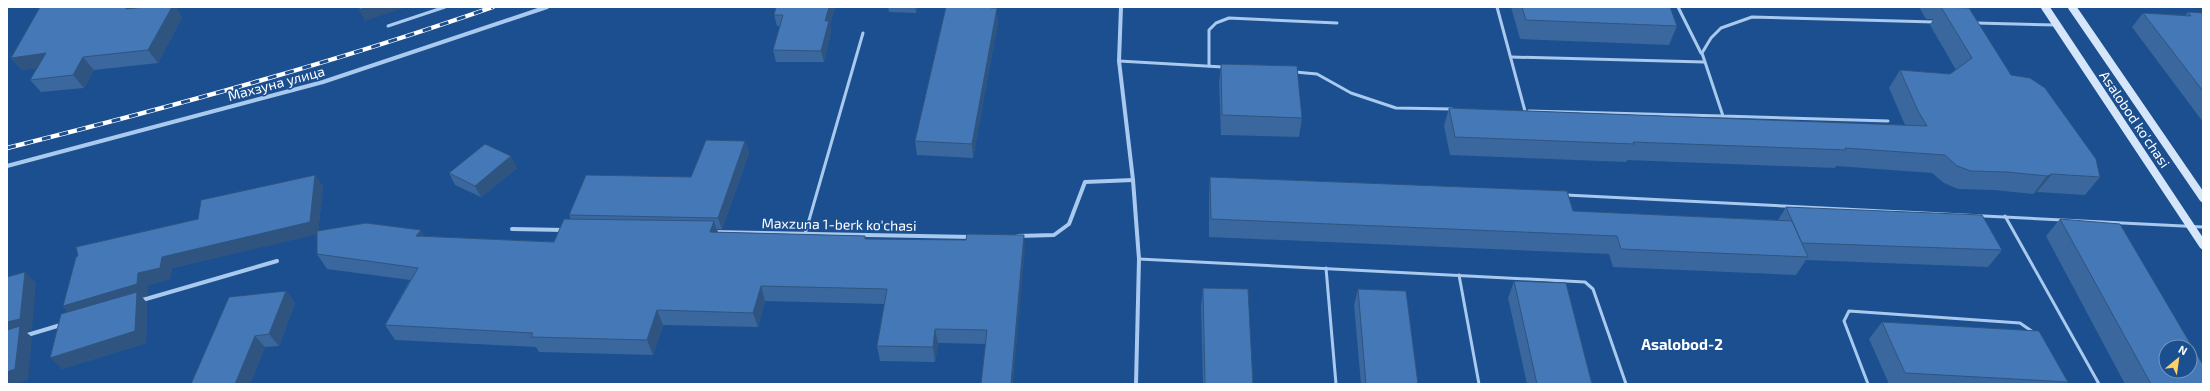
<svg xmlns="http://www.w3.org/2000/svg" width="2210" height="391" font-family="'Exo 2',sans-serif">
<rect width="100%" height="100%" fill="#1b4f8f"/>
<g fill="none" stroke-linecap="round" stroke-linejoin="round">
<g stroke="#a9c9ee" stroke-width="3">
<polyline points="1497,7 1525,111"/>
<polyline points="1678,7 1701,53"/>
<polyline points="1976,23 2056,25"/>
<polyline points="388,26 445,7"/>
<polyline points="1511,57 1704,62"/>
<polyline points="1119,61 1223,67"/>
<polyline points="1209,66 1209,30 1216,23 1229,18 1337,23"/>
<polyline points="1295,72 1317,74 1351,93 1396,108 1452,109"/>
<polyline points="1529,111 1723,116"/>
<polyline points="1888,121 1723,116 1702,53 1711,38 1721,28 1752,17 1934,22"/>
<polyline points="1566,195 2203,227"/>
<polyline points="2005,216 2099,384"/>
<polyline points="805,234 863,33"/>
<polyline points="1139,259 1585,282 1593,289 1626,384"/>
<polyline points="1326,268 1336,384"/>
<polyline points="1459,275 1479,384"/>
<polyline points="1868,384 1844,321 1849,311 2020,323 2033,332"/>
</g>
<g stroke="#a9c9ee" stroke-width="4">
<polyline points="1121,7 1119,61 1133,180 1139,259 1136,384"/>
<polyline points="7,166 323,82 547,7"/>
<polyline points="512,229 564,230"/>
<polyline points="712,232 972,237"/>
<polyline points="1018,236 1054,235 1069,224 1085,182 1133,180"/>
<polyline points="139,301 277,261"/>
<polyline points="24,336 64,324"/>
</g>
<g stroke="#d6e6fa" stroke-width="8">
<polyline points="2045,7 2203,245"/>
<polyline points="2072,7 2203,198"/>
</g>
<defs>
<path id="rail" d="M 7,148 C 171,107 333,63 493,7"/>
</defs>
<use href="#rail" stroke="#fff" stroke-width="4.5"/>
<use href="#rail" stroke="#1b4f8f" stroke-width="3" stroke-dasharray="9" stroke-linecap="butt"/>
</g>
<g fill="#3a679d">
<polygon points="776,7 835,7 830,25 831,32 824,62 776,62 773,50 780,26 777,26 774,15"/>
<polygon points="888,7 918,7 916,13 889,12"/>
<polygon points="946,7 995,7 998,22 973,158 917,155 915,141"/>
<polygon points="1511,7 1670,7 1677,26 1669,45 1520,39"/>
<polygon points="1919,7 1961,7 2011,75 2100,177 2085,195 2037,192 2033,194 1994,190 1958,189 1944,183 1932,173 1836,166 1835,168 1627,160 1626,162 1450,155 1444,126 1449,108 1905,125 1889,88 1900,70 1950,74 1956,70 1930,25 1933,19 1926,19"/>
<polygon points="2188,12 2203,13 2203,122 2132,27 2143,13 2185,15"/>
<polygon points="182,17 158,63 94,70 84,88 41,92 30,80 37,68 22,70 11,58"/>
<polygon points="1221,64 1302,118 1299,137 1221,135 1219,83"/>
<polygon points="745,141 749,153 722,229 717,229 718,232 865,236 866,239 1025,250 985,344 938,343 935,362 880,361 877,346 884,304 765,301 758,327 663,325 653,355 539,352 536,347 395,340 385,325 410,280 327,269 317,254 317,234 172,268 170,279 148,285 148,296 142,297 147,303 146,343 62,369 69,312 63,306 315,175 323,187 318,231 554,242 571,219 569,215 691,177"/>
<polygon points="517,168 481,197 455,185 449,173"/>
<polygon points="1210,177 1573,211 1778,220 1786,207 2002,250 1988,267 1806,260 1796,275 1613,267 1609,254 1209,237 1209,195"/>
<polygon points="2060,219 2203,384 2125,384 2046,236"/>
<polygon points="1514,281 1592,384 1527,384 1508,298"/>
<polygon points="1203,288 1253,384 1203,384 1201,305"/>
<polygon points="1358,289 1418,384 1361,384 1354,305"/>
<polygon points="286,291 295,303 279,346 265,347 250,384 191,384"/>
<polygon points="1882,322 2068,382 2067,384 1889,384 1869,339"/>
</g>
<g fill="#305480">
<polygon points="127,7 143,7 126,9"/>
<polygon points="172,7 176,7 182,17 158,63 148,50"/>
<polygon points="367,7 407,7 365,21 359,10"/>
<polygon points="829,7 835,7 830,25 831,32 824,62 821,51 825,21"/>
<polygon points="915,7 918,7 916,13"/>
<polygon points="997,8 998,22 973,158 972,144"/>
<polygon points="46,53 57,66 22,70 11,58"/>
<polygon points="83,57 94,70 84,88 73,75"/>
<polygon points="745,141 749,153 722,229 718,218"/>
<polygon points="511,156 517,168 481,197 475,186"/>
<polygon points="2052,174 2037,192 2033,194 2047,176"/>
<polygon points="315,175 323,187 318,234 172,268 170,279 148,285 148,296 142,297 147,303 146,343 62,369 50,358 75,317 63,306 138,273 162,257"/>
<polygon points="714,221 719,236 710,232"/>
<polygon points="421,230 430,244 416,236"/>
<polygon points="1024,235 1025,250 1013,384 1011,384"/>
<polygon points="25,272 36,283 32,330 26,332 32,337 28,380 17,384 7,384 7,322"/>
<polygon points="761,286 765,301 758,327 753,313"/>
<polygon points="286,291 295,303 279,346 269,334"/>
<polygon points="657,310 663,325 653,355 647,340"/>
<polygon points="935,329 938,343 935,362 933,347"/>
<polygon points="255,336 265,347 250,384 235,384"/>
</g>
<g fill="#4478b7" stroke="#305480" fill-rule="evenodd">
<polygon points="40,7 127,7 126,9 145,7 172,7 148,50 83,57 73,75 30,80 46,53 11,58"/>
<polygon points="360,7 367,7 359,10"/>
<polygon points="776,7 829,7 825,21 829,21 821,51 773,50 783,15 774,15"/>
<polygon points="946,7 991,7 991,8 997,8 972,144 915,141"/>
<polygon points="1522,7 1670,7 1677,26 1526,20"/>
<polygon points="1941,7 1969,8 2011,75 2030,78 2045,88 2096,159 2100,177 2052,174 2047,176 2007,172 1971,171 1957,166 1945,155 1845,148 1846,150 1633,142 1634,144 1455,137 1449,108 1927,126 1918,111 1900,70 1950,74 1972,58"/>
<polygon points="2188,12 2203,13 2203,91 2143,13 2191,16"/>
<polygon points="1221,64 1297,66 1302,118 1222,115"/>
<polygon points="706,140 745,141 718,218 569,215 586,175 691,177"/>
<polygon points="485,144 511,156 475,186 449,173"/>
<polygon points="315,175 310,222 162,257 160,268 138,273 137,284 63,306 76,257 78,256 76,247 198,219 201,200"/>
<polygon points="1210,177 1567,191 1573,211 1792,221 1808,257 1621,249 1617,236 1211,219"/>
<polygon points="1786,207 1982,215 2002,250 1802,243"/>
<polygon points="564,219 714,221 710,232 865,236 865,239 966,240 967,234 1024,235 1011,384 981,384 987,330 935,329 933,347 877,346 887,289 761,286 753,313 657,310 647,340 531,337 533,333 385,325 418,268 317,254 317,231 366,223 421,230 416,236 554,242"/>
<path d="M 2060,219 L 2120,224 L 2203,365 L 2203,384 L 2151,384 ZM 2166,347 L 2190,347 L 2190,371 L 2166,371 Z"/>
<polygon points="25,272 20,319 7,322 7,277"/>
<polygon points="1514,281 1566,283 1592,384 1537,384"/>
<polygon points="1203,288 1248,289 1253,384 1205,384"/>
<polygon points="1358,289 1406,291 1418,384 1366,384"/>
<polygon points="286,291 269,334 255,336 235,384 191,384 229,297"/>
<polygon points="137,292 135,331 50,358 61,314"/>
<polygon points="1882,322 2039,331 2068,382 1905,373"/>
<polygon points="20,326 15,369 7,372 7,330"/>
</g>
<g text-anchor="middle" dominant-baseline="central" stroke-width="3.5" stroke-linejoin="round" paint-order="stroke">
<g font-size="14" fill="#fff" stroke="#1b4f8f">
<text transform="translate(276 83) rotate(-15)">Махзуна улица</text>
<text transform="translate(2135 119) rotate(56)">Asalobod ko'chasi</text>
<text transform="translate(839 224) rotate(1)">Maxzuna 1-berk ko'chasi</text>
</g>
<g font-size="15" font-weight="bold" fill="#fff" stroke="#1b4f8f">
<text x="1682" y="344">Asalobod-2</text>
</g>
</g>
<rect width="2210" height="391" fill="none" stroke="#ffffff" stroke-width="16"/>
<g transform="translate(2178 359) rotate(29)"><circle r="19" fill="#1b4f8f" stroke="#7695bc"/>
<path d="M0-3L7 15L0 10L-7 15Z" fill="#ffd166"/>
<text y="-6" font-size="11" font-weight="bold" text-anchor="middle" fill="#ffffff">N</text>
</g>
</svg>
